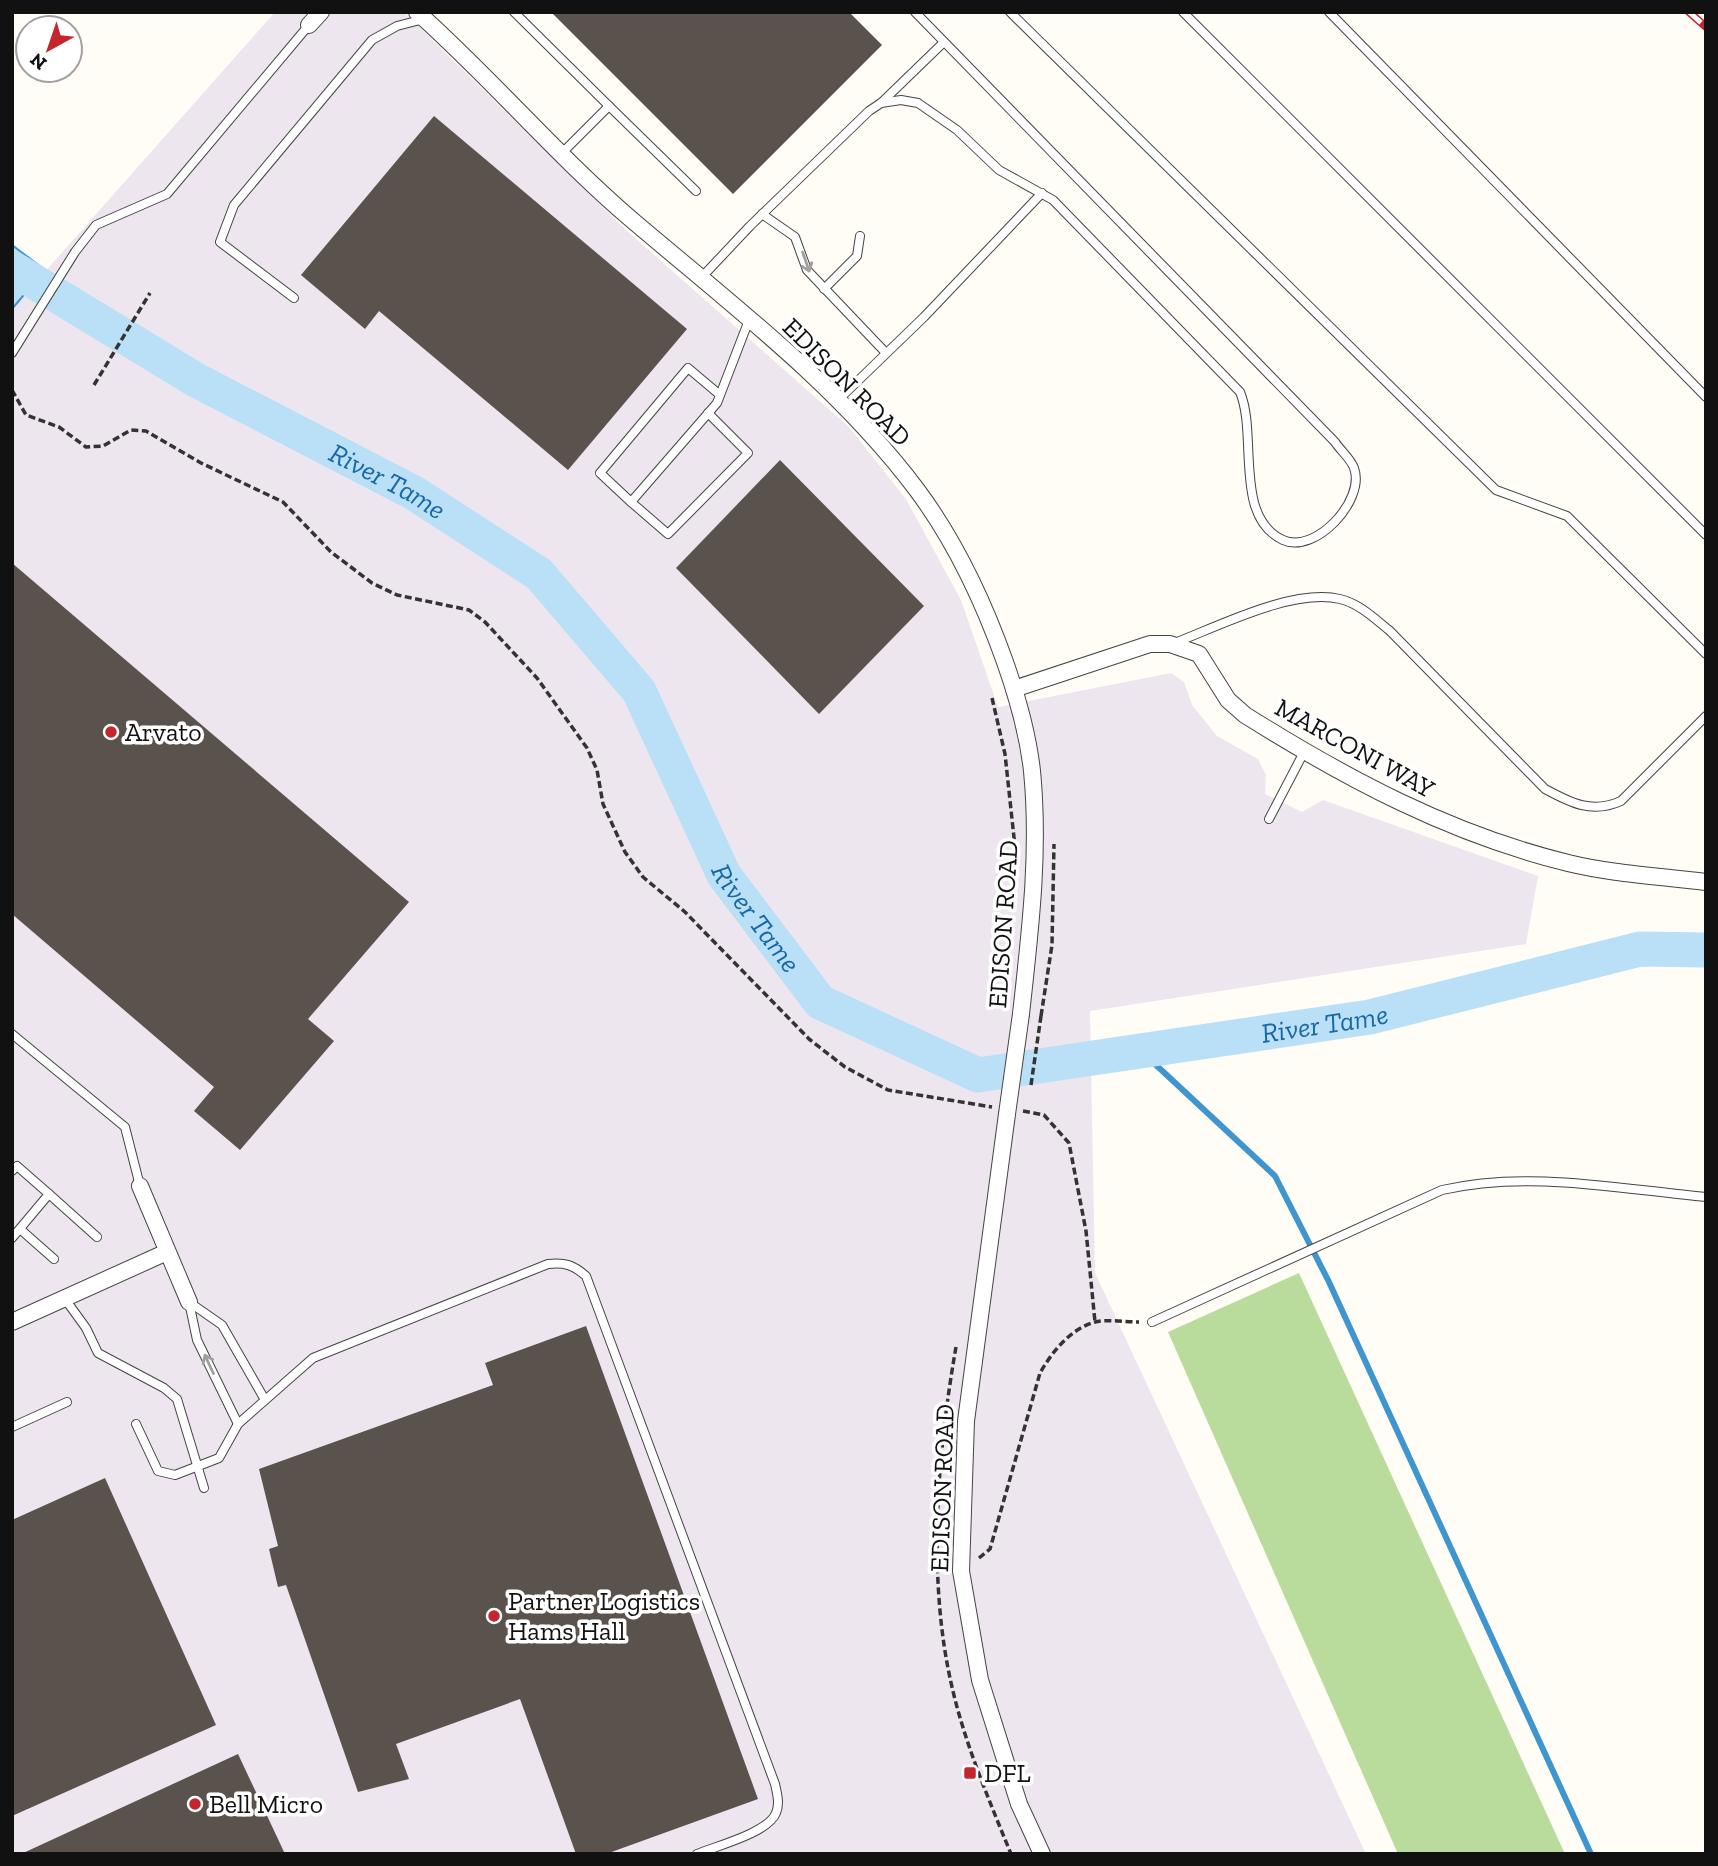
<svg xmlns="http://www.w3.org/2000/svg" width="1718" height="1866" font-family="'Zilla Slab',serif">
<rect width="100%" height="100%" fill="#fffdf5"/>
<polygon fill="#eee6ef" points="275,12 404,12 626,230 849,427 906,499 961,600 998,707 1171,673 1184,682 1192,705 1217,736 1258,759 1266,775 1265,794 1302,812 1323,800 1538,876 1526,944 1090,1011 1095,1273 1366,1854 12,1854 12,309"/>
<polygon fill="#b9dc9c" points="1299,1273 1565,1854 1398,1854 1168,1332"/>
<polygon fill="#b9e0f7" stroke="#3f96cf" stroke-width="2" points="12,245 45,270 12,309"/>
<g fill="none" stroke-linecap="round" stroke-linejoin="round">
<polyline stroke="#3f96cf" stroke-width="6" points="1141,1051 1275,1176 1329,1282 1591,1854"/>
<path stroke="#b9e0f7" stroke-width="35" id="s1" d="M 12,268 L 196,380 L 414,493 L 539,574 L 639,691 L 724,875 L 820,1002 L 978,1075 L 1370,1017 L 1640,949 L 1706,950"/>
</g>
<g fill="#5a524d">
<polygon points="551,12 849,12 882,45 733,194"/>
<polygon points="434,116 687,329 568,470 379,311 365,329 301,275"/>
<polygon points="780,460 924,606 819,714 676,568"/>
<polygon points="12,563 409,902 308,1019 334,1041 240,1150 194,1111 214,1087 12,914"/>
<polygon points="586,1326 758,1799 606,1854 576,1854 520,1699 396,1744 409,1779 358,1792 286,1585 278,1587 269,1549 278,1546 259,1469 493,1385 485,1363"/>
<polygon points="105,1478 216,1725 12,1816 12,1520"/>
<polygon points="238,1754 285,1854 21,1854"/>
</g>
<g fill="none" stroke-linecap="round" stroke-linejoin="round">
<defs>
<g id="lane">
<polyline points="514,12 609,106"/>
<polyline points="1010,12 1496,490 1567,516 1706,654"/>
<polyline points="1183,12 1706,535"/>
<polyline points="1329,12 1706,397"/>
<polyline points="881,103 943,43"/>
<polyline points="562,153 609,106 696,191"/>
<polyline points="762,214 795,237 807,270 886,353"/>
<path d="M 701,278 L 750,226 L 869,111 L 881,103 L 901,100 L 918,103 L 957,130 L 999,170 L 1053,200 L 1240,392 C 1258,435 1233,517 1283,540 C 1315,555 1366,500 1354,468 C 1351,459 1340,450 1335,442 L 915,12"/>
<polyline points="824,289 857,256 860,236"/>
<polyline points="294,298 220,242 234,205 372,40 397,26 424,19"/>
<polyline points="12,353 75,252 96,225 167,194 309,25"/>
<polyline points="720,395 688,368 600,473 631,502 717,403 749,320"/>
<polyline points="838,400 924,317 1042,193"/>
<polyline points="631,502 668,534 748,453 708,413"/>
<path d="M 1172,644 C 1217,627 1292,588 1340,599 C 1360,604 1374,618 1390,631 L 1545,789 C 1571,803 1592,814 1621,801 L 1706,716"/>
<polyline points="1269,819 1304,752"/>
<polyline points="12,1034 125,1127 140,1186"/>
<polyline points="12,1171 17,1166 49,1194 12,1238"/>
<polyline points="49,1194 97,1237"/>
<polyline points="20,1229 54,1259"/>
<polyline points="65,1299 86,1328 98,1353 164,1388 177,1399 204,1488"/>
<polyline points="189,1302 197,1340 238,1424"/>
<polyline points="189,1302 222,1325 265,1400"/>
<path d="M 1152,1322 L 1442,1190 C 1528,1170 1619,1189 1706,1197"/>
<path d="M 136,1424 L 158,1471 L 175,1475 L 219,1458 L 238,1424 L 313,1358 L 548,1264 C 565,1262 573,1265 586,1276 L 775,1784 C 777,1793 780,1804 776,1813 C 768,1833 716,1846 697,1854"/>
<polyline points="12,1427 67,1402"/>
</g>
<g id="street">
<path d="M 417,12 C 491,78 556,155 632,220 C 731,304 839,386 917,490 C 955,541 984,603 1005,662 C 1017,696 1028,735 1032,771 C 1040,853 1030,932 1021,1014"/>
<polyline points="309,25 321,12"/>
<path d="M 1014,689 L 1150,644 L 1170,644 L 1199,654 L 1228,700 L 1245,715 C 1347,779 1450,834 1568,863 C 1613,874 1660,876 1706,882"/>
<polyline points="1007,1114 966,1421 961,1571 980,1680 1019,1804 1042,1854"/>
<polyline points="140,1186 189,1302"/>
<polyline points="12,1322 167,1252"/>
</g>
</defs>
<use href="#lane" stroke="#444" stroke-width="10"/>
<use href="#street" stroke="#444" stroke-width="18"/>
<g stroke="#333" stroke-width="3.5" stroke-dasharray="7 3.5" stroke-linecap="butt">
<polyline points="94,385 150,293"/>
<polyline points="12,390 26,415 59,427 86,447 103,446 131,430 146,431 201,463 283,502 331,552 372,583 397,595 469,610 485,622 537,678 587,748 597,770 603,804 625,852 643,877 685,912 809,1039 845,1067 888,1090 992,1107"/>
<polyline points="992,698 1005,754 1015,847"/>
<polyline points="1041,1016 1052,945 1054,844"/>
<polyline points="1023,1111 1044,1115 1069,1143 1086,1231 1095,1322"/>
<path d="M 956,1347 C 937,1455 927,1580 952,1687 C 965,1744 989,1800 1011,1854"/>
<path d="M 979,1558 L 990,1549 L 1040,1373 C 1052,1352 1070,1329 1095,1322 C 1108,1319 1126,1322 1139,1322"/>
</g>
<use href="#lane" stroke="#fff" stroke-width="8"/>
<use href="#street" stroke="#fff" stroke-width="16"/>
<defs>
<polyline id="rail" points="1689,12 1706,27"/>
</defs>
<use href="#rail" stroke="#c4262e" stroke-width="8"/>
<use href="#rail" stroke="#fff" stroke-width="5" stroke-dasharray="16" stroke-linecap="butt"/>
<defs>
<polyline id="street-bridge" points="1007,1114 1021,1014"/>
</defs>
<use href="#street-bridge" stroke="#444" stroke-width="18" stroke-linecap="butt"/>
<polyline stroke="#333" stroke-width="3.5" stroke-dasharray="7 3.5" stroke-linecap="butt" points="1031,1085 1041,1016"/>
<use href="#street-bridge" stroke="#fff" stroke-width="16"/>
</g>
<defs><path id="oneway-shaft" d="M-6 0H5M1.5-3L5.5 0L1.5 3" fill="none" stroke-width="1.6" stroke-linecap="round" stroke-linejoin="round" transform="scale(1.75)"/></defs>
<g stroke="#a0a0a0">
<use href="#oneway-shaft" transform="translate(806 262) rotate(71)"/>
<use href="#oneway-shaft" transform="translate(209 1364) rotate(-115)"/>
</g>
<g fill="#c4262e" stroke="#fff" stroke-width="2.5">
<circle cx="111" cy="732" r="7"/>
<circle cx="494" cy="1616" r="7"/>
<rect x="963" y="1766" width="14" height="14" rx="3.5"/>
<circle cx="195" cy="1804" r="7"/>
</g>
<g text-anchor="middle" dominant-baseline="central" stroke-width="7" stroke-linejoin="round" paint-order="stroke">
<g font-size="26" fill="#111" stroke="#fff">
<text transform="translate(847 382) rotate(45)">EDISON ROAD</text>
<text transform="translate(1355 748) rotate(29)">MARCONI WAY</text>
<text transform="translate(1003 924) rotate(-86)">EDISON ROAD</text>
<text transform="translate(942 1488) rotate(-88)">EDISON ROAD</text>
</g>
<g font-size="26" fill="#111" stroke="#fff" text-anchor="start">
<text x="125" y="732">Arvato</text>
<text x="508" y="1601">Partner Logistics<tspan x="508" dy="30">Hams Hall</tspan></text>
<text x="984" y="1773">DFL</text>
<text x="209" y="1804">Bell Micro</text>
</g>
<g font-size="28" font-style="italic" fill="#1768a6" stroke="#fff">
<text stroke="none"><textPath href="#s1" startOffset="432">River Tame</textPath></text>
<text stroke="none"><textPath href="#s1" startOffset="1020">River Tame</textPath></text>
<text stroke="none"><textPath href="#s1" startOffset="1650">River Tame</textPath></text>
</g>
</g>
<rect width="1718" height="1866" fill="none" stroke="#111111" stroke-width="28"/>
<g transform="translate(49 49) rotate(220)"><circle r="33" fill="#ffffff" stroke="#a0a0a0" stroke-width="2"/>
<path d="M0-5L12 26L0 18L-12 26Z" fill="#c4262e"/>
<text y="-10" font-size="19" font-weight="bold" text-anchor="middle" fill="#111111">N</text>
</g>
</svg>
